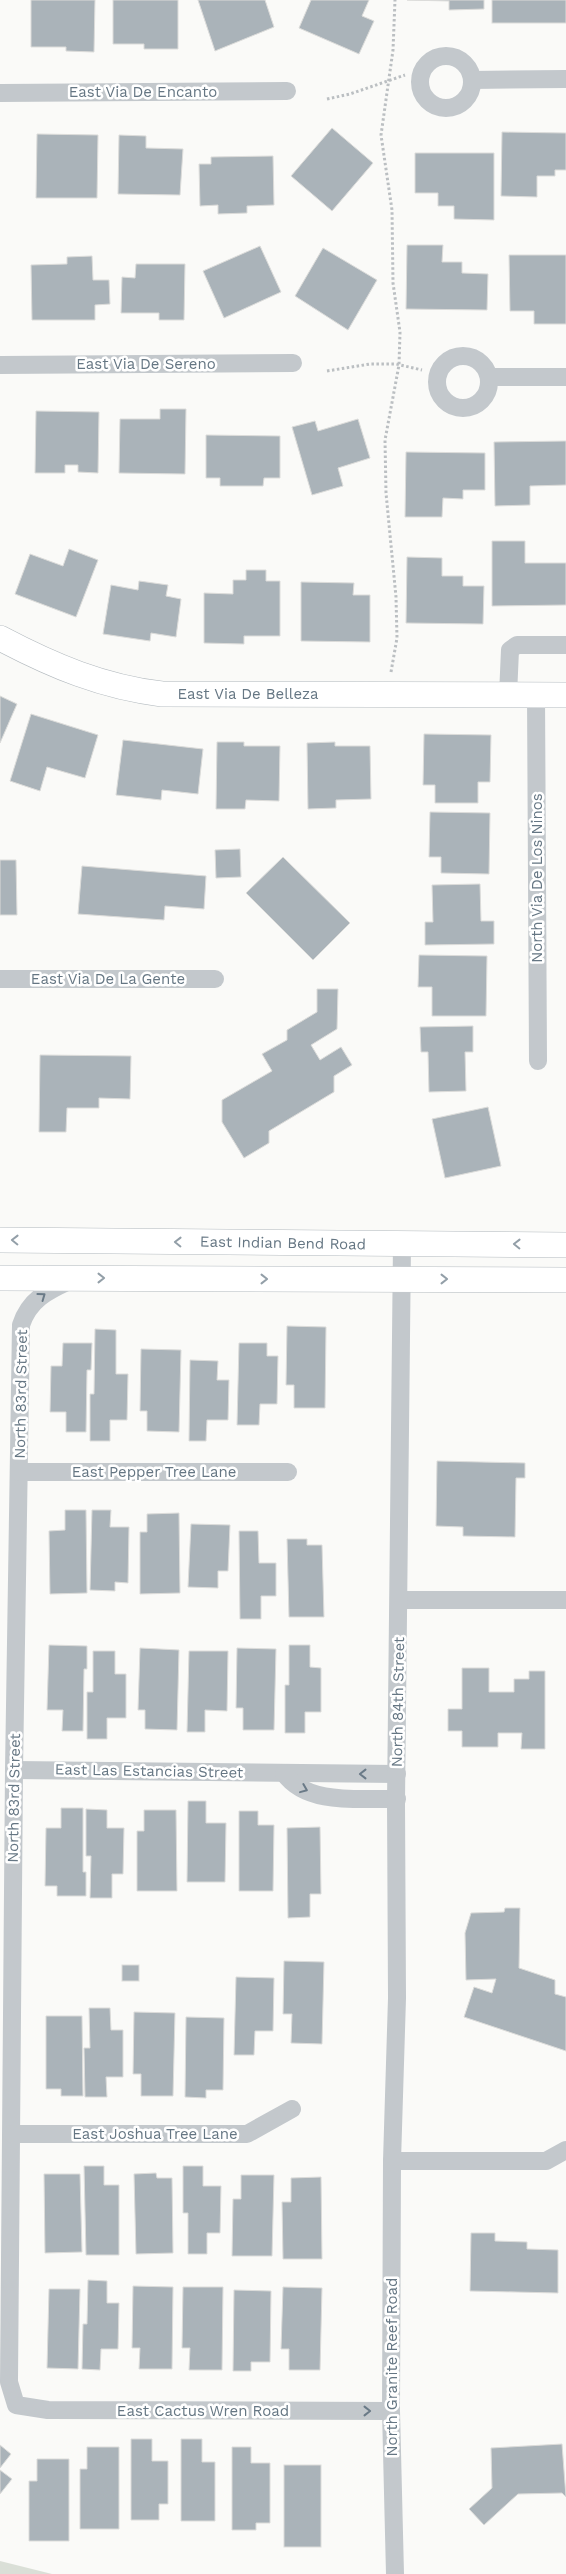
<svg xmlns="http://www.w3.org/2000/svg" width="566" height="2574" font-family="'Work Sans',sans-serif">
<rect width="100%" height="100%" fill="#fafaf8"/>
<polygon fill="#dadfd7" points="0,2561 52,2574 0,2574"/>
<g fill="#aab3b9" stroke="#dcdcda">
<polygon points="31,0 95,0 94,52 66,51 66,47 31,47"/>
<polygon points="113,0 178,0 178,49 144,49 144,44 113,44"/>
<polygon points="198,0 265,0 274,27 215,51"/>
<polygon points="311,0 369,0 362,16 374,21 359,54 299,28"/>
<polygon points="407,0 484,0 484,9 449,10 449,1"/>
<rect x="492" y="0" width="74" height="23"/>
<polygon points="332,128 373,163 332,211 291,176"/>
<polygon points="502,132 566,133 566,170 555,170 555,176 537,176 537,197 501,196"/>
<polygon points="37,134 98,135 97,198 36,198"/>
<polygon points="119,135 146,136 146,148 183,149 180,195 118,194"/>
<polygon points="415,153 494,153 494,220 454,219 454,206 438,206 438,193 415,193"/>
<polygon points="273,156 274,205 247,206 247,213 218,214 218,205 200,206 199,164 211,164 211,157"/>
<polygon points="407,245 443,245 442,262 462,262 462,273 488,274 487,310 406,309"/>
<polygon points="260,246 281,292 224,318 203,271"/>
<polygon points="323,248 377,280 348,330 295,296"/>
<polygon points="509,255 566,255 566,324 534,324 534,311 510,311"/>
<polygon points="92,256 93,280 109,280 110,304 95,305 95,320 32,320 31,265 67,264 67,257"/>
<polygon points="136,264 185,264 184,320 159,320 159,313 121,313 122,277 135,278"/>
<polygon points="160,409 186,409 185,474 119,473 120,419 160,419"/>
<polygon points="36,411 99,412 98,473 78,472 78,465 65,465 65,473 35,473"/>
<polygon points="358,419 370,458 338,468 343,486 312,495 292,427 315,421 318,431"/>
<polygon points="206,435 280,436 280,478 264,478 263,486 220,486 220,478 206,478"/>
<polygon points="566,441 566,485 530,486 530,505 495,506 494,442"/>
<polygon points="406,452 485,453 485,490 463,490 463,499 443,498 442,517 405,517"/>
<polygon points="492,541 525,541 525,563 566,563 566,605 492,606"/>
<polygon points="69,549 98,560 76,617 15,594 30,554 63,566"/>
<polygon points="407,557 442,558 442,576 463,576 463,586 484,586 483,624 406,623"/>
<polygon points="246,570 266,570 266,581 280,581 280,636 244,636 244,644 204,643 204,593 233,594 233,580 246,580"/>
<polygon points="139,581 168,585 166,596 181,599 176,637 151,633 150,641 103,634 111,585 138,590"/>
<polygon points="301,582 354,583 353,595 370,595 370,642 301,641"/>
<polygon points="0,696 17,704 0,743"/>
<polygon points="31,714 98,735 85,778 47,767 40,791 10,781"/>
<polygon points="424,734 491,735 490,782 478,782 478,803 435,803 435,785 423,785"/>
<polygon points="123,740 203,749 198,794 162,790 161,800 116,795"/>
<polygon points="217,742 244,742 244,746 280,746 279,801 246,800 245,809 216,809"/>
<polygon points="335,742 335,746 370,746 371,799 336,800 336,808 308,809 307,743"/>
<polygon points="430,812 490,813 489,874 441,873 441,857 429,857"/>
<polygon points="240,849 241,877 216,878 215,850"/>
<polygon points="283,857 350,923 313,960 246,893"/>
<polygon points="0,860 16,860 17,915 0,915"/>
<polygon points="82,866 206,876 204,909 165,906 164,920 78,914"/>
<polygon points="480,884 481,921 494,921 494,944 425,945 425,922 433,922 432,885"/>
<polygon points="419,955 487,956 486,1016 432,1016 432,987 418,987"/>
<polygon points="317,989 338,989 337,1029 311,1045 320,1060 341,1047 352,1065 334,1076 334,1092 269,1131 269,1143 244,1158 222,1122 222,1100 272,1071 262,1054 287,1040 287,1030 317,1012"/>
<polygon points="473,1026 473,1052 465,1052 466,1091 429,1092 428,1052 421,1052 420,1027"/>
<polygon points="40,1055 131,1056 130,1099 99,1098 99,1108 67,1108 66,1132 39,1132"/>
<polygon points="488,1107 501,1166 445,1178 432,1119"/>
<polygon points="287,1326 326,1327 325,1408 294,1408 294,1385 286,1385"/>
<polygon points="95,1329 116,1330 116,1374 128,1374 127,1420 110,1420 110,1441 90,1441 90,1394 94,1394"/>
<polygon points="63,1343 92,1343 91,1370 87,1370 86,1432 66,1432 66,1412 50,1412 51,1366 62,1366"/>
<polygon points="239,1343 267,1343 267,1356 278,1356 277,1404 260,1404 259,1425 237,1425"/>
<polygon points="141,1349 181,1350 179,1432 147,1431 147,1411 140,1411"/>
<polygon points="190,1360 218,1361 217,1380 229,1380 228,1420 207,1420 206,1441 189,1441"/>
<polygon points="437,1461 525,1463 525,1478 516,1478 515,1537 463,1536 463,1527 436,1526"/>
<polygon points="65,1510 86,1510 87,1593 50,1594 49,1531 65,1530"/>
<polygon points="92,1510 111,1510 110,1527 129,1527 128,1583 115,1582 115,1591 90,1590"/>
<polygon points="179,1513 180,1593 140,1594 140,1532 147,1532 147,1514"/>
<polygon points="191,1524 230,1525 228,1571 218,1571 218,1588 188,1587"/>
<polygon points="239,1531 258,1531 259,1563 276,1563 276,1596 261,1596 261,1619 240,1619"/>
<polygon points="287,1539 307,1539 307,1545 322,1545 324,1617 289,1617"/>
<polygon points="49,1645 87,1646 87,1669 84,1669 83,1731 62,1731 63,1710 47,1710"/>
<polygon points="289,1645 310,1645 310,1667 321,1668 321,1712 305,1712 305,1733 285,1733 285,1685 289,1685"/>
<polygon points="140,1648 179,1650 177,1730 145,1729 145,1710 138,1710"/>
<polygon points="237,1648 276,1649 274,1730 243,1730 243,1708 236,1708"/>
<polygon points="93,1651 115,1651 115,1674 126,1674 126,1718 107,1718 107,1739 87,1739 87,1692 93,1692"/>
<polygon points="189,1651 228,1651 227,1711 205,1710 205,1732 187,1732"/>
<polygon points="462,1668 489,1668 489,1692 514,1692 514,1679 529,1679 529,1671 545,1671 545,1749 521,1749 522,1733 498,1733 498,1747 462,1747 462,1731 448,1731 448,1709 462,1709"/>
<polygon points="188,1801 206,1801 206,1823 226,1823 225,1882 187,1882"/>
<polygon points="61,1808 83,1808 83,1872 86,1872 86,1896 57,1896 57,1886 45,1886 46,1828 61,1828"/>
<polygon points="86,1809 107,1810 107,1828 124,1828 123,1874 112,1874 112,1898 90,1898 91,1856 86,1856"/>
<polygon points="144,1810 176,1810 177,1891 137,1891 137,1831 144,1831"/>
<polygon points="239,1811 258,1811 258,1825 274,1825 273,1891 239,1891"/>
<polygon points="320,1827 321,1894 310,1894 310,1917 288,1918 287,1828"/>
<polygon points="505,1908 520,1908 519,1968 555,1980 555,1994 566,1997 566,2051 464,2017 474,1987 492,1993 496,1979 466,1980 465,1933 471,1913 504,1912"/>
<polygon points="284,1961 324,1962 322,2044 291,2043 292,2014 283,2014"/>
<rect x="122" y="1965" width="17" height="16"/>
<polygon points="236,1977 274,1978 273,2031 255,2031 254,2055 234,2055"/>
<polygon points="89,2008 110,2008 111,2030 123,2030 123,2077 106,2077 107,2097 85,2097 84,2048 90,2048"/>
<polygon points="134,2012 175,2013 173,2096 141,2096 141,2074 133,2074"/>
<polygon points="46,2016 82,2016 83,2096 61,2096 61,2089 46,2089"/>
<polygon points="186,2017 224,2018 223,2090 206,2090 206,2098 185,2097"/>
<polygon points="84,2166 104,2166 104,2185 119,2185 119,2255 86,2255"/>
<polygon points="183,2166 203,2166 203,2186 221,2186 220,2233 207,2233 207,2254 188,2254 188,2213 183,2213"/>
<polygon points="156,2173 157,2178 172,2178 173,2253 136,2254 134,2174"/>
<polygon points="44,2174 80,2174 82,2252 45,2253"/>
<polygon points="241,2175 274,2175 272,2256 232,2256 233,2199 241,2199"/>
<polygon points="321,2177 322,2259 283,2259 282,2202 291,2202 291,2178"/>
<polygon points="471,2233 495,2233 495,2241 527,2242 527,2249 558,2250 558,2293 470,2291"/>
<polygon points="88,2280 107,2281 107,2303 119,2303 118,2349 101,2349 100,2370 82,2369 83,2324 87,2324"/>
<polygon points="133,2286 173,2287 172,2369 139,2369 140,2348 132,2348"/>
<polygon points="183,2287 223,2287 222,2370 189,2370 190,2348 182,2348"/>
<polygon points="283,2287 322,2288 320,2370 289,2370 289,2349 281,2349"/>
<polygon points="49,2289 80,2289 78,2369 47,2368"/>
<polygon points="234,2290 271,2291 270,2362 251,2362 251,2371 233,2371"/>
<polygon points="131,2439 152,2439 152,2461 168,2461 168,2504 159,2504 159,2520 131,2520"/>
<polygon points="181,2439 202,2439 202,2462 215,2462 215,2521 181,2521"/>
<polygon points="562,2444 566,2497 562,2493 518,2494 484,2525 469,2509 492,2488 491,2448"/>
<polygon points="0,2445 11,2454 0,2468"/>
<polygon points="87,2447 119,2447 119,2529 80,2529 80,2469 87,2469"/>
<polygon points="232,2447 251,2447 251,2463 270,2463 270,2523 256,2523 256,2530 232,2530"/>
<polygon points="37,2459 69,2459 69,2541 29,2541 29,2481 37,2481"/>
<rect x="284" y="2465" width="37" height="82"/>
<polygon points="0,2470 12,2479 0,2494"/>
</g>
<g fill="none" stroke-linecap="round" stroke-linejoin="round">
<defs>
<g id="secondary">
<path d="M 0,638 C 53,666 103,687 162,694 L 566,695"/>
<polyline points="0,1240 566,1245"/>
<polyline points="0,1278 566,1280"/>
</g>
</defs>
<use href="#secondary" stroke="#b3babf" stroke-width="26"/>
<g stroke="#bbbfc2" stroke-width="3" stroke-dasharray="2.5 2.5" stroke-linecap="butt">
<polyline points="327,99 350,94 405,75"/>
<polyline points="327,371 370,364 396,364 422,370"/>
<polyline points="391,672 397,638 396,597 386,493 385,440 399,365 400,332 393,283 392,210 381,135 393,50 395,0"/>
</g>
<g stroke="#c3c8cc" stroke-width="18">
<circle cx="446" cy="82" r="26"/>
<polyline points="472,80 566,79"/>
<polyline points="0,93 287,91"/>
<circle cx="463" cy="382" r="26"/>
<polyline points="0,365 293,363"/>
<polyline points="489,377 566,377"/>
<polyline points="508,695 510,650 517,645 566,645"/>
<polyline points="536,695 538,1061"/>
<polyline points="0,979 215,979"/>
<path d="M 69,1281 C 47,1291 29,1300 21,1325 L 14,1770 L 9,2382 L 16,2405 L 48,2410 L 391,2411"/>
<polyline points="19,1472 288,1472"/>
<polyline points="400,1600 566,1600"/>
<polyline points="14,1770 397,1774"/>
<path d="M 284,1773 C 307,1806 361,1798 397,1799"/>
<polyline points="12,2134 247,2134 292,2109"/>
<polyline points="392,2161 546,2161 566,2150"/>
<polyline points="395,2574 391,2411 392,2161 397,1998 396,1802 402,1244"/>
</g>
<use href="#secondary" stroke="#fff" stroke-width="25"/>
</g>
<defs><path id="oneway-chevron" d="M-2-3.5L2.5 0L-2 3.5" fill="none" stroke-width="1.6" stroke-linecap="round" stroke-linejoin="round" transform="scale(1.25)"/></defs>
<g stroke="#939fa8">
<use href="#oneway-chevron" transform="translate(15 1240) rotate(-179)"/>
<use href="#oneway-chevron" transform="translate(178 1242) rotate(-179)"/>
<use href="#oneway-chevron" transform="translate(517 1244) rotate(-179)"/>
<use href="#oneway-chevron" transform="translate(101 1278)"/>
<use href="#oneway-chevron" transform="translate(264 1279)"/>
<use href="#oneway-chevron" transform="translate(444 1279)"/>
</g>
<g stroke="#6a7a87">
<use href="#oneway-chevron" transform="translate(42 1296) rotate(-36)"/>
<use href="#oneway-chevron" transform="translate(363 1774) rotate(-180)"/>
<use href="#oneway-chevron" transform="translate(304 1789) rotate(22)"/>
<use href="#oneway-chevron" transform="translate(367 2411)"/>
</g>
<g text-anchor="middle" dominant-baseline="central" stroke-width="5" stroke-linejoin="round" paint-order="stroke">
<g font-size="15" fill="#657683" stroke="#fff">
<text x="143" y="92">East Via De Encanto</text>
<text x="146" y="364">East Via De Sereno</text>
<text x="248" y="694">East Via De Belleza</text>
<text transform="translate(537 878) rotate(-90)">North Via De Los Ninos</text>
<text x="108" y="979">East Via De La Gente</text>
<text transform="translate(283 1243) rotate(1)">East Indian Bend Road</text>
<text transform="translate(21 1394) rotate(-89)">North 83rd Street</text>
<text x="154" y="1472">East Pepper Tree Lane</text>
<text transform="translate(398 1702) rotate(-89)">North 84th Street</text>
<text transform="translate(149 1771) rotate(1)">East Las Estancias Street</text>
<text transform="translate(14 1798) rotate(-89)">North 83rd Street</text>
<text x="155" y="2134">East Joshua Tree Lane</text>
<text transform="translate(392 2367) rotate(-90)">North Granite Reef Road</text>
<text x="203" y="2411">East Cactus Wren Road</text>
</g>
</g>
</svg>
